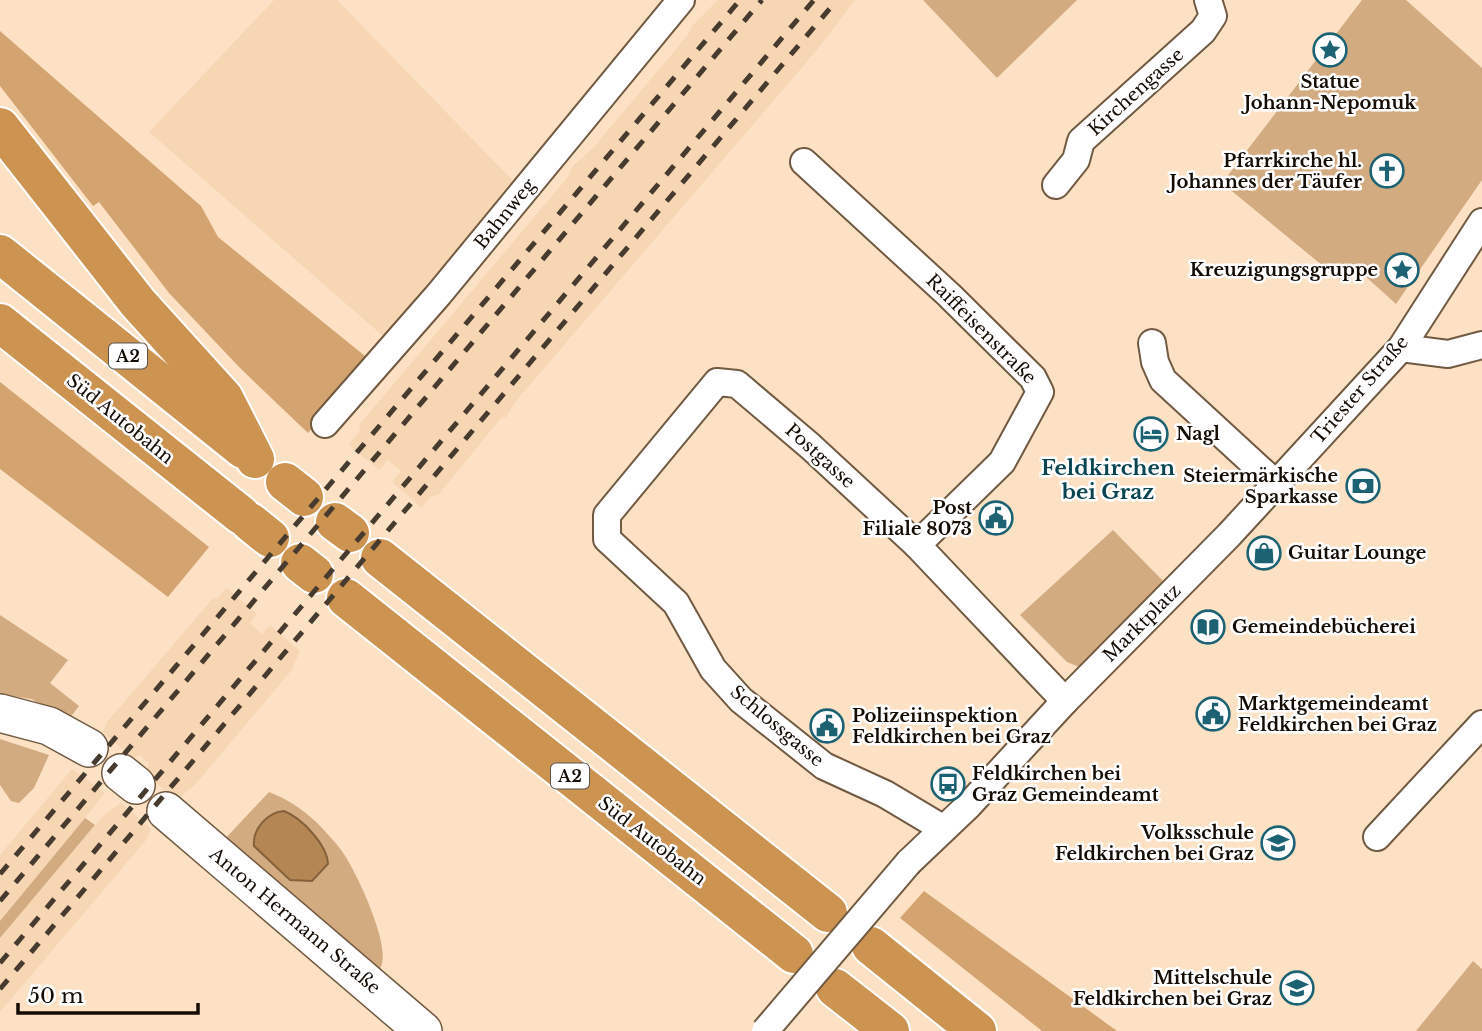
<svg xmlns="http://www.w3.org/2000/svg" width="1482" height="1031" font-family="'Libre Baskerville',serif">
<rect width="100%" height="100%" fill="#fce1c5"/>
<g fill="#f7d6b4">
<polygon points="274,0 337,0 517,185 383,336 149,132"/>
<polygon points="718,0 855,0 816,51 516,401 506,417 501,418 439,494 430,497 422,508 392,482 401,471 388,460 379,470 349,445 361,429 359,425 567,178 573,166 593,148 687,36 692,26"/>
<polygon points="227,588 257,614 250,623 262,634 270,625 300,651 291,671 194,786 176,800 146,774 149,764 140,755 133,759 103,732 107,722 214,597 217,599"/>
<polygon points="72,769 105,793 0,921 0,855"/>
<polygon points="121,803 151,829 146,840 0,1012 0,938 104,815"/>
</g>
<g fill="#d3ab81">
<polygon points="923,0 1077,0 997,78"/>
<polygon points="1362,0 1406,0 1482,68 1482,180 1396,304 1354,266 1340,280 1222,183"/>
<polygon points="1113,530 1167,585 1079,667 1067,662 1020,615"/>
<polygon points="0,615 68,660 50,683 79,706 69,719 31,699 0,694"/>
<polygon points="0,739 49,755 34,788 19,803 11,801 0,785"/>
<path d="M 269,792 C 290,800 307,812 323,829 C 331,838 341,848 347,859 C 358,877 396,955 378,971 L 224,840 Z"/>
<polygon points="85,818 95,825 0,938 0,921"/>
<polygon points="1473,961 1482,969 1482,1031 1416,1031"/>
</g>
<g fill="#d4a470">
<polygon points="0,31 201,206 218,237 370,360 308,433 240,368 169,293 99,202 93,206 0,86"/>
<polygon points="0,382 209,547 168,597 0,469"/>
<polygon points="924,891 1117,1031 1042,1031 900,918"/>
</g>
<path fill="#b48653" stroke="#84613b" stroke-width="2" d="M 284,811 C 302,818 327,845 328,864 L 312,881 L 290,880 L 254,846 C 252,829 268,812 284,811 Z"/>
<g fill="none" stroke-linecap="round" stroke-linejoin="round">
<defs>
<g id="street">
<polyline points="804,162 949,295 1033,378 1040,392 1002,462 917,545"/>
<polyline points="1056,185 1076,160 1081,141 1203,31 1213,16 1208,0"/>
<polyline points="1152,343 1155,362 1163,380 1276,484"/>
<polyline points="1401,348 1448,354 1482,345"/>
<polyline points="325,424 439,294 681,0"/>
<polyline points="942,828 885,794 824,766 741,700 713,669 676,603 607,539 607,515 717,382 737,384 810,446 917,545 1065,701"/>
<polyline points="1377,837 1482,724"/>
<polyline points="909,862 969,805 1065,701 1229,535 1401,348 1482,222"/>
</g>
<g id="secondary">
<polyline points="0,713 49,726 89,748"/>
<polyline points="121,773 136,785"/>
<polyline points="166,811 423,1031"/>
</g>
<g id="highway">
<polyline points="0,127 138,303 224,398 255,459"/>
<polyline points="0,254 243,449"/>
<polyline points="0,323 241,515"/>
<polyline points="285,482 304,497"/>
<polyline points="250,522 270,538"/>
<polyline points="335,522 350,533"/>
<polyline points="380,558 828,913"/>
<polyline points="300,563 314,574"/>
<polyline points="346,598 794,954"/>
<polyline points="871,946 977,1031"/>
<polyline points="835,988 890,1031"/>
</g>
</defs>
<use href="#street" stroke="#715a41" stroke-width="30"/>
<use href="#secondary" stroke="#715a41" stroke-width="40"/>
<use href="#highway" stroke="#fff" stroke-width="42"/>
<use href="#street" stroke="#fff" stroke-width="26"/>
<use href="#secondary" stroke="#fff" stroke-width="37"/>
<use href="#highway" stroke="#cd9351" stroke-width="38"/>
<g stroke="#473a2e" stroke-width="5" stroke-dasharray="12 12" stroke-linecap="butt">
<polyline points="0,874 740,0"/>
<polyline points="0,901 762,0"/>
<polyline points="0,963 814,0"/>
<polyline points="0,989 837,0"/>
</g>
<defs>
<polyline id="street-bridge" points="765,1031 909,862"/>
</defs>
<use href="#street-bridge" stroke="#715a41" stroke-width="30" stroke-linecap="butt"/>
<use href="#street-bridge" stroke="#fff" stroke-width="26"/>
</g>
<defs>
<symbol id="sight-ring" viewBox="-11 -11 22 22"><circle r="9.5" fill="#fff" stroke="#1d6273" stroke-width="1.5"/><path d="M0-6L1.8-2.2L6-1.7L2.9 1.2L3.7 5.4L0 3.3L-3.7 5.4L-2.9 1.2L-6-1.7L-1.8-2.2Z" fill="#1d6273"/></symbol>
<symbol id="church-ring" viewBox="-11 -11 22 22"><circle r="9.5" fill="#fff" stroke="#1d6273" stroke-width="1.5"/><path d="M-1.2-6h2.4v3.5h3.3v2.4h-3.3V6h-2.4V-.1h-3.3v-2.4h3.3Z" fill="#1d6273"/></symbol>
<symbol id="hotel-ring" viewBox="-11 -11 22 22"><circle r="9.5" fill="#fff" stroke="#1d6273" stroke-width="1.5"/><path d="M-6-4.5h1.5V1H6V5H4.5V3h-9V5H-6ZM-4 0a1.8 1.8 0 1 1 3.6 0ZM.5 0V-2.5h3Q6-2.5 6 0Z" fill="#1d6273"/></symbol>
<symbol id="bank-ring" viewBox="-11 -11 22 22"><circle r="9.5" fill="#fff" stroke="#1d6273" stroke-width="1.5"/><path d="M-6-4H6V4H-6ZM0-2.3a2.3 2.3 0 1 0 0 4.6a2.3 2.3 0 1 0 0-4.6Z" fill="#1d6273"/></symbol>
<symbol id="civic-ring" viewBox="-11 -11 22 22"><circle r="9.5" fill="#fff" stroke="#1d6273" stroke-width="1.5"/><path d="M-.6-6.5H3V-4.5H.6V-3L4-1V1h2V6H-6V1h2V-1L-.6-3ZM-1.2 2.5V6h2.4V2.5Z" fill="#1d6273"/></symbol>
<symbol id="shop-ring" viewBox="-11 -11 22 22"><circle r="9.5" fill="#fff" stroke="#1d6273" stroke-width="1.5"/><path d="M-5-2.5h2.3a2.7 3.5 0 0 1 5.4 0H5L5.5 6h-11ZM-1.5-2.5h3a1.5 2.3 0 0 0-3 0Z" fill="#1d6273"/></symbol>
<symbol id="library-ring" viewBox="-11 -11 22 22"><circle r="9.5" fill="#fff" stroke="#1d6273" stroke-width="1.5"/><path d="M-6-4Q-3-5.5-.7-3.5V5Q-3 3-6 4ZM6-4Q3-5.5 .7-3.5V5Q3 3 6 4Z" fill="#1d6273"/></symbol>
<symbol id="bus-ring" viewBox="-11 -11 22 22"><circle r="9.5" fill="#fff" stroke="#1d6273" stroke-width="1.5"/><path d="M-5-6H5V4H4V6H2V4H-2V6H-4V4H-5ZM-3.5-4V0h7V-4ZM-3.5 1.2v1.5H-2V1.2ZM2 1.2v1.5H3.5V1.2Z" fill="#1d6273"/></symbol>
<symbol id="school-ring" viewBox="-11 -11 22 22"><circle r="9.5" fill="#fff" stroke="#1d6273" stroke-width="1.5"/><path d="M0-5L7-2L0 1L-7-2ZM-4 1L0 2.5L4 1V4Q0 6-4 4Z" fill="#1d6273"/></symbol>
</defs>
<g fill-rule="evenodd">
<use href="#sight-ring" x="1311" y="31" width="38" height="38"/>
<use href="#church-ring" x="1368" y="152" width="38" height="38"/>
<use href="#sight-ring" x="1383" y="251" width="38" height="38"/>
<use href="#hotel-ring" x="1132" y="415" width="38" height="38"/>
<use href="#bank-ring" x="1344" y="467" width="38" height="38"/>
<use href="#civic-ring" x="977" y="499" width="38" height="38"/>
<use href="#shop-ring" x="1245" y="534" width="38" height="38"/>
<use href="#library-ring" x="1189" y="608" width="38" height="38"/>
<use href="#civic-ring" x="1194" y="695" width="38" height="38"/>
<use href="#civic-ring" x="808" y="707" width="38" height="38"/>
<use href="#bus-ring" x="929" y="765" width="38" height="38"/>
<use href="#school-ring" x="1259" y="824" width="38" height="38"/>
<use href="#school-ring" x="1278" y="969" width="38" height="38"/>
</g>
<g text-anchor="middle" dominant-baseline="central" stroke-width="5" stroke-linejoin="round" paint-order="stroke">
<g fill="#fff" stroke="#5a544f" stroke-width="2">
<rect x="109" y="343.5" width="38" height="25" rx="5"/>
<rect x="551" y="763.5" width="38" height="25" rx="5"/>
</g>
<g font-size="16" font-weight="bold" fill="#140b03">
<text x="128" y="356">A2</text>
<text x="570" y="776">A2</text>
</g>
<g font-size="18" font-weight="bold" fill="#140b03" stroke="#fff" text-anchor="end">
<text x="1330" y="82" text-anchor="middle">Statue<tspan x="1330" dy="21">Johann-Nepomuk</tspan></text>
<text x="1362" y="161">Pfarrkirche hl.<tspan x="1362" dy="21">Johannes der Täufer</tspan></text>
<text x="1378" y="270">Kreuzigungsgruppe</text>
<text x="1176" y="434" text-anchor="start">Nagl</text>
<text x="1338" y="476">Steiermärkische<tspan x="1338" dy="21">Sparkasse</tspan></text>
<text x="972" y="508">Post<tspan x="972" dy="21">Filiale 8073</tspan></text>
<text x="1288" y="553" text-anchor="start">Guitar Lounge</text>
<text x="1232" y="627" text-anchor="start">Gemeindebücherei</text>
<text x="1238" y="704" text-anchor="start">Marktgemeindeamt<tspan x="1238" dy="21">Feldkirchen bei Graz</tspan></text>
<text x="852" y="716" text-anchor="start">Polizeiinspektion<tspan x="852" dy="21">Feldkirchen bei Graz</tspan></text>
<text x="972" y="774" text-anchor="start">Feldkirchen bei<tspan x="972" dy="21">Graz Gemeindeamt</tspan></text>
<text x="1254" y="833">Volksschule<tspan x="1254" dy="21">Feldkirchen bei Graz</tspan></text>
<text x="1272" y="978">Mittelschule<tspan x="1272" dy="21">Feldkirchen bei Graz</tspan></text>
</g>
<g font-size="18" fill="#140b03" stroke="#fff">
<text transform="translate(1136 92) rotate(-42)">Kirchengasse</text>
<text transform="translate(505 214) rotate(-51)">Bahnweg</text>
<text transform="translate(981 329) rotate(45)">Raiffeisenstraße</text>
<text transform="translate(1360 390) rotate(-49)">Triester Straße</text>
<text transform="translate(120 419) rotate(39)">Süd Autobahn</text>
<text transform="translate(820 456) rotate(42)">Postgasse</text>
<text transform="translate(1142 623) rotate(-45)">Marktplatz</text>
<text transform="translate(777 726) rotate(40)">Schlossgasse</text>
<text transform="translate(652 841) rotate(38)">Süd Autobahn</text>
<text transform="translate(295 921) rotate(40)">Anton Hermann Straße</text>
</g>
<g font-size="21" font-weight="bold" fill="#094451" stroke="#fff">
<text x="1108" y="468">Feldkirchen<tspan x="1108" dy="24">bei Graz</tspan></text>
</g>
</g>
<path d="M18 1003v10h180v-10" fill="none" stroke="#140b03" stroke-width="3.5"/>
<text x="28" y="1003" font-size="21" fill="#140b03" stroke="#ffffff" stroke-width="5" paint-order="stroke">50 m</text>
</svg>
